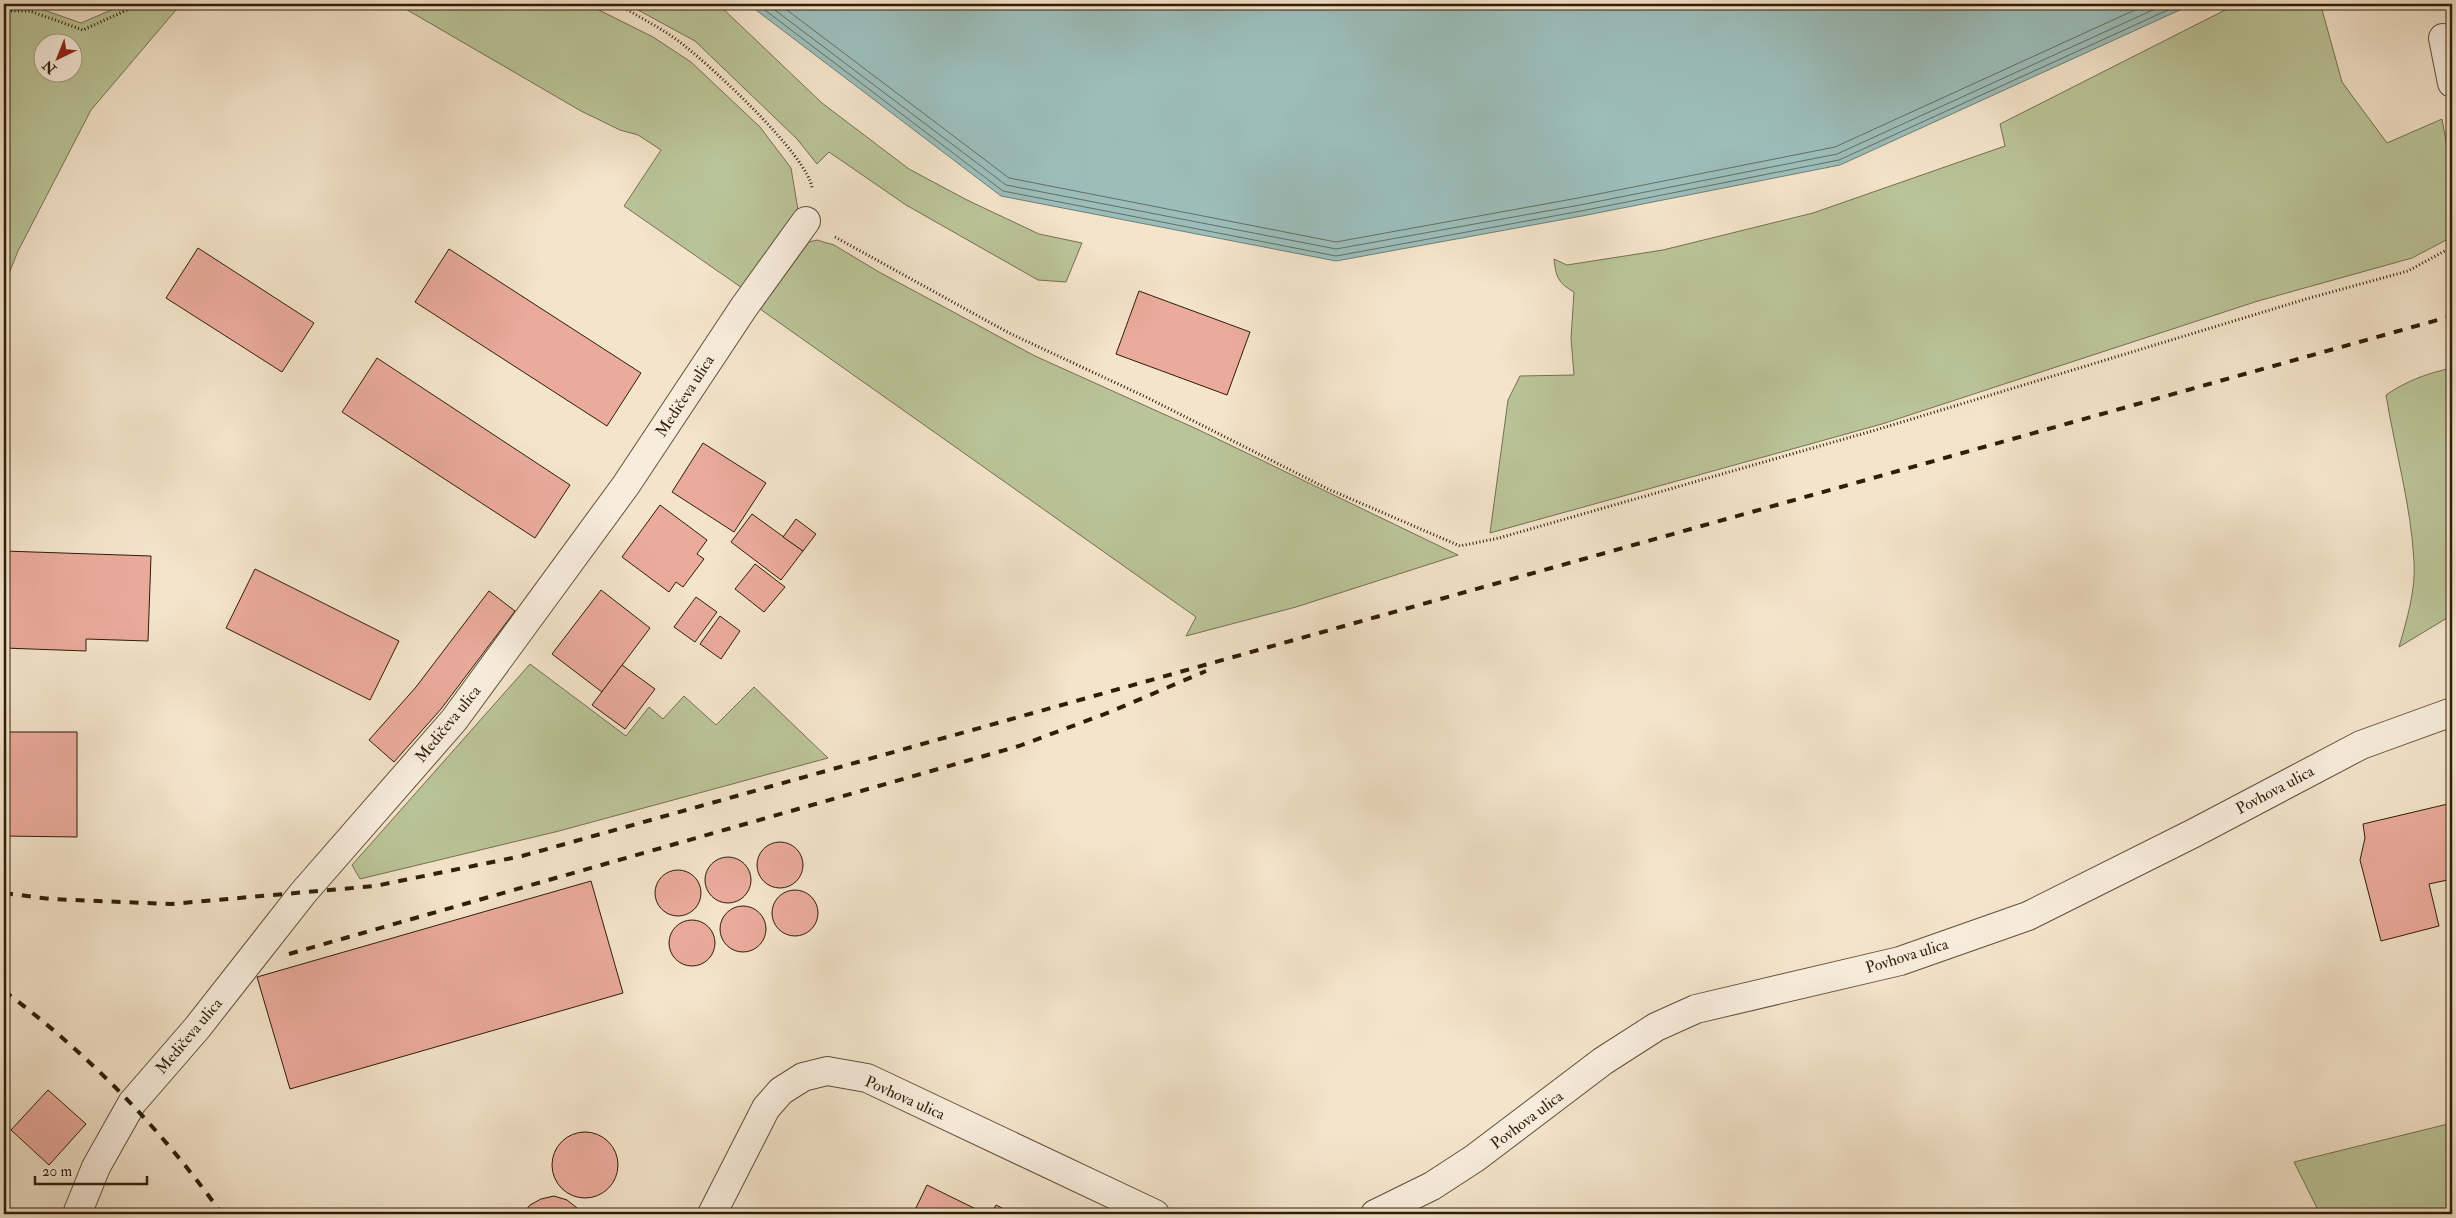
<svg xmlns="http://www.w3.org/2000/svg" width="2456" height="1218" font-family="'IM FELL Double Pica',serif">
<rect width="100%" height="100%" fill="#f4e4cb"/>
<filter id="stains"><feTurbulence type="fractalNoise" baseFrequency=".004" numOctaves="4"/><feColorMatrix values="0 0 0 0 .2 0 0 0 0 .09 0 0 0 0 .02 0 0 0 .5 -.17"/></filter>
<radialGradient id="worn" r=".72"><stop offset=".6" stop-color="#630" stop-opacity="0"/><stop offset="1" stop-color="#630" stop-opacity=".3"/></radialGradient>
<g fill="#bac498" stroke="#747050" fill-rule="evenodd">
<path d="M 4,4 L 39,4 L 38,8 L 81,23 L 125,4 L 181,4 L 91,110 L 18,251 L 4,286 ZM 42,42 L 72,42 L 72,72 L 42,72 Z"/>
<polygon points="397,4 587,4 653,37 691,62 760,127 791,168 798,210 745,290 624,206 661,150 638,135 620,130 581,111"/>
<polygon points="627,4 718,4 822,103 909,169 967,200 1039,234 1082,243 1066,282 1038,280 906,205 829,152 817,164 797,139 695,41"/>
<path d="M 2237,4 L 2324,4 L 2321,6 L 2342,82 L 2387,143 L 2442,119 L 2452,174 L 2452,237 L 2412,258 L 2258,301 L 1882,424 L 1490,533 L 1508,400 L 1520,376 L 1574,375 L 1571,338 L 1574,292 C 1558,283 1556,277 1554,259 L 1567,265 L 1663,250 L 1813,213 L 2005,146 L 2000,124 Z"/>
<polygon points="817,240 834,245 879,272 1035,356 1199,430 1458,555 1296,607 1186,636 1196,617 760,309 809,242"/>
<path d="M 2452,368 L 2452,615 L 2399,647 C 2407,619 2416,590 2414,561 C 2411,505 2395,450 2386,395 C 2406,381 2428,373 2452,368 Z"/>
<polygon points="530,664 626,736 649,707 663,719 684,696 716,725 754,687 828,758 559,831 360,879 352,865"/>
<polygon points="2452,1123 2452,1214 2320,1214 2294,1162"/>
</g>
<polygon fill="#9cbebb" stroke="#707e73" points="748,4 2193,4 1840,165 1582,216 1336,261 1001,196"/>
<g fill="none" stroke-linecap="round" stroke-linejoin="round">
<g stroke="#666e61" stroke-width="1">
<polyline points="757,4 1003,191 1336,256 1581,211 1839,160 2181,4"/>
<polyline points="767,4 1006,185 1336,249 1580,205 1837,154 2166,4"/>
<polyline points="779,4 1009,178 1336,242 1578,198 1835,147 2148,4"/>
</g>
</g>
<g fill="#eaab9c" stroke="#2f1d07">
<polygon points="198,248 314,323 282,372 166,298"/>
<polygon points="449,249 641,373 607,426 415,302"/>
<polygon points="1139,291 1250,332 1227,395 1116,354"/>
<polygon points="377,358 570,485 535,538 342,412"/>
<polygon points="703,443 766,483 734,532 672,492"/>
<polygon points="660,505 707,540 697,554 704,559 683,587 676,582 669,592 622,557"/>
<polygon points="752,514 803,551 781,580 731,542"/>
<polygon points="796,519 816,534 803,551 783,537"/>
<polygon points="4,551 151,556 148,641 86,639 86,651 4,648"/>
<polygon points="755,564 785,587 764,612 735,589"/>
<polygon points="255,569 399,641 370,700 226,628"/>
<polygon points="601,590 650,628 602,692 552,654"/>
<polygon points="489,591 515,611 441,709 394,762 369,740 416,687"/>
<polygon points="696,597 717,612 695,642 674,627"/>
<polygon points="720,616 740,631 721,659 700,644"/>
<polygon points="622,665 655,689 625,729 592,705"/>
<polygon points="4,732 77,732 77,837 4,836"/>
<polygon points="2452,803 2452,879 2429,884 2439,926 2381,941 2360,860 2365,838 2363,824"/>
<circle cx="780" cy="865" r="23"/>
<circle cx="728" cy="880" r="23"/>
<circle cx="678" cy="893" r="23"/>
<polygon points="591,881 623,993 290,1089 257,977"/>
<circle cx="795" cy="913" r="23"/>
<circle cx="743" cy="929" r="23"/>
<circle cx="692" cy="943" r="23"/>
<polygon points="48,1090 86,1124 49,1165 11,1130"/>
<circle cx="585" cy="1165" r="33"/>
<polygon points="927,1185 986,1214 913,1214"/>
<polygon points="554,1196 567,1200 577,1208 581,1214 523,1214 530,1205 541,1199"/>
<polygon points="996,1205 1014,1214 991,1214"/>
</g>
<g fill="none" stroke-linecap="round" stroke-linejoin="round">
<defs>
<g id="minor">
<polyline points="2443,38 2452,83"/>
<polyline points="77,1214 96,1167 132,1103 197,1028 303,893 454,720 626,485 744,307 806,221"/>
<polyline points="712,1214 766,1108 781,1091 803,1077 827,1071 867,1078 1155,1214"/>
<polyline points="1375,1214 1432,1186 1475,1158 1603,1061 1656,1027 1696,1009 1900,961 2028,916 2194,833 2361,745 2452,712"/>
</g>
</defs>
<use href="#minor" stroke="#604f38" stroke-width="30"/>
<g stroke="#2f1d07" stroke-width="3" stroke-dasharray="1 2.5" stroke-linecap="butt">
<path d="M 618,4 C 640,18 666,30 686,47 C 714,69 808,156 812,188"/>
<polyline points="4,11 30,11 83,30 140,4"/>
<polyline points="835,237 1009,333 1146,397 1328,489 1460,546 1499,538 1879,429 2306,299 2408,271 2452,247"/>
</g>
<use href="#minor" stroke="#f8eddd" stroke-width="28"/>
<g stroke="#2f1d07" stroke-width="4" stroke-dasharray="9 9" stroke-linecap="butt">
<polyline points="4,893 50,899 171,904 375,886 522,856 2452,316"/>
<polyline points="289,954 1019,746 1110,712 1206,671"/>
<path d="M 4,991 C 89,1054 161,1129 222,1214"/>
</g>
</g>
<g text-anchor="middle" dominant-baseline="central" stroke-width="4.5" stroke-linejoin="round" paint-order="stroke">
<g font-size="16" fill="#2f1d07" stroke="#f8eddd">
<text transform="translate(685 396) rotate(-57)">Medičeva ulica</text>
<text transform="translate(448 724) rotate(-51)">Medičeva ulica</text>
<text transform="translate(2275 790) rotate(-28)">Povhova ulica</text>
<text transform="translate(1907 956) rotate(-17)">Povhova ulica</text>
<text transform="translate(189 1036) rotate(-50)">Medičeva ulica</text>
<text transform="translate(905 1098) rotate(24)">Povhova ulica</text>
<text transform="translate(1527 1120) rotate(-37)">Povhova ulica</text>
</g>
</g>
<rect width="2456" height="1218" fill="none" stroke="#f4e4cb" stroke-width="20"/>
<rect x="5" y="5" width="2446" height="1208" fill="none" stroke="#2f1d07" stroke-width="2.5"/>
<rect x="10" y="10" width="2436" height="1198" fill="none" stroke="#2f1d07"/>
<g transform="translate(58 58) rotate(223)"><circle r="24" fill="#f8eddd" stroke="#a89a87"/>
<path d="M0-4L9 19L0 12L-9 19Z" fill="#8f2418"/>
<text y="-8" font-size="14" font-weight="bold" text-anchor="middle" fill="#2f1d07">N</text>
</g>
<path d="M35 1176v8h112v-8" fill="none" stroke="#2f1d07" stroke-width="2.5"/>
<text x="42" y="1176" font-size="15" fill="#2f1d07" stroke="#f8eddd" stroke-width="4" paint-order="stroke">20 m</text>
<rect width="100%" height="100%" filter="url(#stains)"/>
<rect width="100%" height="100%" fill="url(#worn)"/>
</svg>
